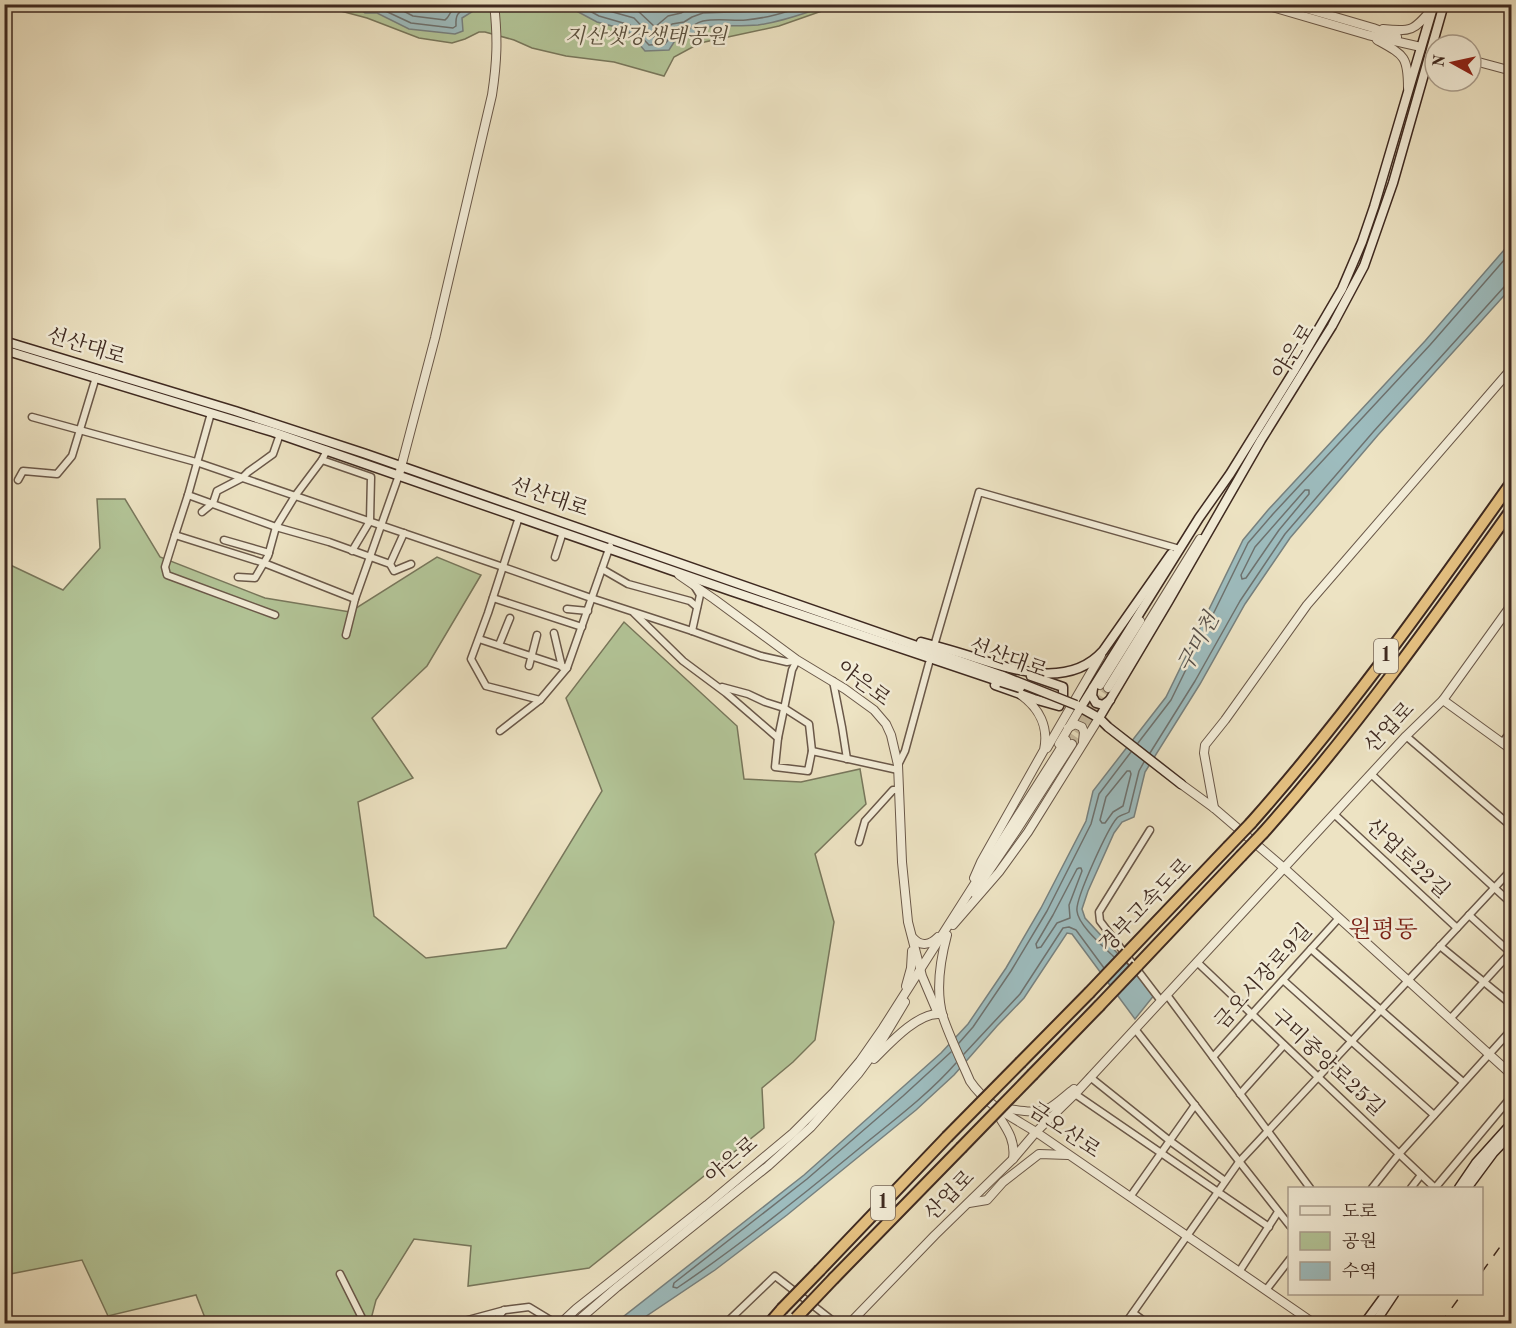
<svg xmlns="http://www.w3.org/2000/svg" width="1516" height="1328" font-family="'Old Standard TT','Noto Serif KR',serif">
<rect width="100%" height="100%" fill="#ede3c3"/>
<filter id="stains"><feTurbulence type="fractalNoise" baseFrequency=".00333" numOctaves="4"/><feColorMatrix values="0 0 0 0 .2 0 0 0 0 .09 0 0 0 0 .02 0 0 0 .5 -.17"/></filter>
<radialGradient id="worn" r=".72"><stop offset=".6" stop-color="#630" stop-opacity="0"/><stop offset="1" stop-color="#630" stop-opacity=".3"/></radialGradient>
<g fill="#b3c598" stroke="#78775c" stroke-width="1.5">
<polygon points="318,5 839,5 779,26 700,43 674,57 664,76 614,62 566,56 532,48 514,40 485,32 479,32 465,39 452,43 419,38 367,18"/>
<polygon points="97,499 125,499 160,557 265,598 350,612 437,557 481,575 427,666 372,718 413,778 358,802 374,916 426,958 506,948 602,791 566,698 624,622 737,726 744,779 801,782 860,769 866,804 815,854 834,922 815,1040 793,1062 762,1088 764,1128 589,1268 468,1286 471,1246 414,1239 376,1300 370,1323 207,1323 196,1295 108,1316 82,1260 5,1275 4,562 63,590 100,548"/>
</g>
<g fill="#9dbcbe" stroke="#77817f" stroke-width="1.5">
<polygon points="355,5 478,5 475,10 462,18 463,31 455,34 409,29 377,13 365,13"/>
<path d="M 544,5 L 830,5 C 807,12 783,22 758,25 C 737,27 716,24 697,29 L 692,38 L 678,36 L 669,50 L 645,51 L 627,30 L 597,22 L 569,7 Z"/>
<polygon points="1511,242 1511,288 1378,435 1290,538 1245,604 1200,684 1145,772 1134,817 1122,822 1114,833 1088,891 1082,909 1085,918 1155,994 1135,1019 1072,934 1067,933 1024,998 997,1026 954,1075 916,1110 787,1215 715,1270 636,1323 614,1324 804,1175 941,1053 968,1024 1006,968 1041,908 1086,821 1093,791 1166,697 1243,540 1268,510 1425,341"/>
</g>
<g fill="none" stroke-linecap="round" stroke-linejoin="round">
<g stroke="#6e726f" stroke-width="1.5">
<path d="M 364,4 L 368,7 L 379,8 L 411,23 L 453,28 L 456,26 C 455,11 461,12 471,4"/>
<path d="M 390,4 L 413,16 L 445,20 C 450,17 450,9 458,4"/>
<path d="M 577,4 L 599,16 L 630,25 L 649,45 L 665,44 L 675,31 L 688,31 C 693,25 696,23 703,21 C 717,18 732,21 746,20 C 769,18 789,11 811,4"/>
<polyline points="593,4 602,9 634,18 652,37 662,36 667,28 672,24 684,22 692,17 703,13 759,11 786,4"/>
<polyline points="619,4 638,11 655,27 668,16 681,13 688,9 702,4"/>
<polygon points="1305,490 1309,490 1309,494 1279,530 1246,578 1242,579 1241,575 1255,547"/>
<polyline points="1138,743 1171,700 1248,543 1273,514 1430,345 1512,251"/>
<polyline points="1150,753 1195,681 1240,601 1285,534 1374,431 1504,287 1512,284"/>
<polygon points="1127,771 1130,771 1131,774 1123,806 1113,812 1105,823 1102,823 1100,820 1106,797"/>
<polygon points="1079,868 1081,868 1082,871 1069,905 1070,918 1057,923 1041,947 1037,948 1036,944 1053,915 1077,869"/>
<path d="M 1114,957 C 1104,947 1078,925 1077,911 C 1075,899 1108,828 1117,818 C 1120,815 1126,814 1129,812 L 1139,771 L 1144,762"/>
<polyline points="959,1043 973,1027 1011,971 1047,911 1091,824 1099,794 1131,752"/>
<path d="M 951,1052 L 903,1096 L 807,1179 L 674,1283 L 673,1287 L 677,1288 C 739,1246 798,1199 856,1151 C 890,1123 927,1096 956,1063"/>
<polyline points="964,1054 1020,994 1063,928 1069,927 1076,930 1104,968"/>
</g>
<g stroke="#cabea2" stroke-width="8" stroke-dasharray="8 4" stroke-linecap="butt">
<polyline points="1066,740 1100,685"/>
<polyline points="1072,744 1108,688"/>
</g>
<defs>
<g id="minor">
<polyline points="211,413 188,495 276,527 329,542 390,564 394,571 411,564"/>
<polyline points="32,417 196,462 503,567 591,598 692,631 761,656 787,662 797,660"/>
<polyline points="322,460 371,477 370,521 352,551"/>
<polyline points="18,480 23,471 57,474 72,456 96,377"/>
<polyline points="188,495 175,535 264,563 355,599"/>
<polyline points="202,512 213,503 217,491 242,478 248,472 273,454 280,434"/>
<polyline points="519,517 488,613 471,659 486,686 540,700 567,668 610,546"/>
<polyline points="175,535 165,567 167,575 275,615"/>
<polyline points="224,540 269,553"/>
<polyline points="555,557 563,532"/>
<polyline points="390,564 404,533"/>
<polyline points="602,569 628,584 690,601 697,607"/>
<polyline points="238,577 255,578 268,556 276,527 295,496 322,460 327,450"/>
<polyline points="493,598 582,627"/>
<polyline points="567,609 588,611"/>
<polyline points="634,613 683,661 726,693 778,738"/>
<polyline points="692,631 700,595 695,587"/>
<polyline points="554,633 562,667"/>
<polyline points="346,635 355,599 399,475"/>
<polyline points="479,639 567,668"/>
<polyline points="499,645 510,618"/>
<polyline points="934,646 979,492 1176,548"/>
<polyline points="797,660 792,670 778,738 775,767 808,771 812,751 898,770"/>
<polyline points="529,666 537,635"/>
<polyline points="833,681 842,727 847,759"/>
<polyline points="722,687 748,694 765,702 784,708 809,724 812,751"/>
<polyline points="500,731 540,700"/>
<polyline points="1406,736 1512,827"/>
<polyline points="1502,743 1512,730"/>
<polyline points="898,765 905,751 929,663"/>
<polyline points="1371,774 1512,904"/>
<polyline points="1334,814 1457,928"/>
<polyline points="1150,830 1099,912 1100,921 1161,1001"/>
<polyline points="859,842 865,821 893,790 899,790"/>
<polyline points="1469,915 1512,954"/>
<polyline points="1440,946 1512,1005"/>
<polyline points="1311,949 1463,1082"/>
<polyline points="1197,962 1435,1188"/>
<polyline points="1283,980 1434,1115"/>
<polyline points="1167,995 1310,1188"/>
<polyline points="1450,1019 1512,951"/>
<polyline points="1135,1029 1290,1226"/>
<polyline points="1213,1057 1339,918"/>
<polyline points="1090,1077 1170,1141 1225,1181"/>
<polyline points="1075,1094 1269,1227"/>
<polyline points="1240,1094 1284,1045"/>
<polyline points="1372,1188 1399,1154 1512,1029"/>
<polyline points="1411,1188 1421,1175"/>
<polyline points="1435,1188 1512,1096"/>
<polyline points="1130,1197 1195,1105"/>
<polyline points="1239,1272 1278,1212"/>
<polyline points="340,1274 365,1324"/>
<polyline points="1266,1290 1290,1259"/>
<polyline points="1133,1313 1148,1324"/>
<polyline points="453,1324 505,1310 529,1307 557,1324"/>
<polyline points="493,1324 504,1310"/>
<polyline points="725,1324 775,1276 837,1324"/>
<polyline points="1125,1324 1239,1162 1512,869"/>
<polyline points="1508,1324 1512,1318"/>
</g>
<g id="tertiary">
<polyline points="1262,4 1368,35 1421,47"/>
<polyline points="1291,4 1373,28 1397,37"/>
<path d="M 1383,29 C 1412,32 1413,31 1432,9"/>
<path d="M 1377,40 C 1404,55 1408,56 1408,88"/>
<polyline points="1471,60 1512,71"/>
<path d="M 400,471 L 435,338 L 492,95 C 497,62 498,38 494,4"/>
<polyline points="679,575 714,599 797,660 845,689 874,710 886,724 891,735 898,765 902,862 908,922 922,976 936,1009 943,1016"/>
<polyline points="1100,685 1140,621"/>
<polyline points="1108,688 1200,539"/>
<polyline points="1443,700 1512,750"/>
<polyline points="1068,728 1075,724 1082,727 1084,732 1083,741"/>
<polyline points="1059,744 1081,707"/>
<polyline points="1047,748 1101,655"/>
<polyline points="1181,784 1214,808 1284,868 1512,1075"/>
<polyline points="1214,808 1204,753 1205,745 1225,720 1307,605 1512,368"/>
<path d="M 974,878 L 981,862 L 1044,750 C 1049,727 1039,708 1021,695"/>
<polyline points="974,893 1016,831 1072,744"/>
<polyline points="953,925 999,872 1028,832 1099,718"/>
<path d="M 947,935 C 940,961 935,990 943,1017 C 950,1038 961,1060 970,1081 C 986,1105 1012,1117 1036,1132 L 1315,1324"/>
<path d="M 913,938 C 921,947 930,945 938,937"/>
<polyline points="906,986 911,968 912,951"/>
<path d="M 874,1059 C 889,1044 918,1012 940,1014"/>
<path d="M 997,1107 C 1014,1109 1035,1116 1051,1107 C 1059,1102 1066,1095 1074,1089"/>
<path d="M 995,1110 C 1005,1127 1016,1138 1013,1159"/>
<polyline points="969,1203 987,1200 1003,1182 1039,1154 1068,1155"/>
<polyline points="560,1324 576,1309 707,1205 793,1133 834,1092 860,1061 883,1028 1066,740"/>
<polyline points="574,1324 617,1287 768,1166 811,1127 858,1074 878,1047 905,1002"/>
<polyline points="849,1324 935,1235 1013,1159 1036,1132 1075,1094 1406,736 1443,700 1512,604"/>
</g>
<g id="secondary">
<polyline points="4,341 235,411 366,454 1003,676"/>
<polyline points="4,350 273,432 731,591 1001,682"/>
<path d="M 921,642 C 940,647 958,652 976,658 C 1016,671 1070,688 1103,651 L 1171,554"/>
<polyline points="995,685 1034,699 1059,706 1063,696 1063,687 1031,676"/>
<polyline points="1093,688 1092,696 1096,703 1103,705 1110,700"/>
<polyline points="1076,705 1099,718 1108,727 1181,784"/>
<polyline points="1081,707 1199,518 1230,474 1294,371 1342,289 1362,242 1374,207 1434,4"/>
<polyline points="1099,718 1168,602 1261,440 1332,326 1364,266 1393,183 1444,4"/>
<polyline points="1459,1188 1476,1163 1512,1123"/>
<polyline points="1467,1188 1493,1153 1512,1133"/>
<polyline points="1364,1324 1386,1294"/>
<polyline points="1374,1324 1394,1294"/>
</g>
<g id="motorway">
<path d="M 1251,823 C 1346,716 1429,599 1512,482"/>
<path d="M 1263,833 C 1354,731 1433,620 1512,509"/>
<polyline points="1127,953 1228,847"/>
<polyline points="1137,966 1241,856"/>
<polyline points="1021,1062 1089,993"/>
<polyline points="1033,1074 1099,1006"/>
<polyline points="820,1270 947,1137"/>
<polyline points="834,1278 961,1148"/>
<polyline points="769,1324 782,1309"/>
</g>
</defs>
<use href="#minor" stroke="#6a5849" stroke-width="9"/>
<use href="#tertiary" stroke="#6a5849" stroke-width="10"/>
<use href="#secondary" stroke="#3e2920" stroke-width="11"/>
<use href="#motorway" stroke="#3e2920" stroke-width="14"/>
<use href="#minor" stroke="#f3edd8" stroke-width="6"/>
<use href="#tertiary" stroke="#f3edd8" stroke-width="8"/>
<use href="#secondary" stroke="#f3edd8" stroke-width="8"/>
<use href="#motorway" stroke="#e6c282" stroke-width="10"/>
<g stroke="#3e2920" stroke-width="1.5" stroke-dasharray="10 10" stroke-linecap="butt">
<polyline points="1482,1272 1512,1230"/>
<polyline points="1440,1324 1462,1294"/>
</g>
<defs>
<g id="secondary-bridge">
<polyline points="1003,676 1076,705"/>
<polyline points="1001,682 1020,688"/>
</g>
<g id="motorway-bridge">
<polyline points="1228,847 1251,823"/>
<polyline points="1241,856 1263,833"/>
<polyline points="1089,993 1127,953"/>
<polyline points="1099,1006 1137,966"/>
<polyline points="947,1137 1021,1062"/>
<polyline points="961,1148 1033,1074"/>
<polyline points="782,1309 820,1270"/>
<polyline points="796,1318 834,1278"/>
</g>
</defs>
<use href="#secondary-bridge" stroke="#3e2920" stroke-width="11" stroke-linecap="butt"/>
<use href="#motorway-bridge" stroke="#3e2920" stroke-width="14" stroke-linecap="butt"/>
<use href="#secondary-bridge" stroke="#f3edd8" stroke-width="8"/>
<use href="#motorway-bridge" stroke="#e6c282" stroke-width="10"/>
</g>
<g text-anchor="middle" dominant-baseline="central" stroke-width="5" stroke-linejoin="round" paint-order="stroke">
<g fill="#f3edd8" stroke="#746457" stroke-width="1.5">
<rect x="1374" y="639" width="24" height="34" rx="4.5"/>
<rect x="871" y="1186" width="24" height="34" rx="4.5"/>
</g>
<g font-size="20" font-weight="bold" fill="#3e2920">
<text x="1386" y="656">1</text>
<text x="883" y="1203">1</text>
</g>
<g font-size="21" font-style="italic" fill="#5b503e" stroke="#f3edd8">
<text x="646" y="37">지산샛강생태공원</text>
</g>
<g font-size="21" fill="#3e2920" stroke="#f3edd8">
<text transform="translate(86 347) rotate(17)">선산대로</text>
<text transform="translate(1294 352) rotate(-58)">야은로</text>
<text transform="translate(549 498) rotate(19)">선산대로</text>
<text transform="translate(1008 659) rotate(20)">선산대로</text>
<text transform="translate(863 684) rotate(37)">야은로</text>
<text transform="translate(1390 728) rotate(-46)">산업로</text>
<text transform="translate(1407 859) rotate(43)">산업로22길</text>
<text transform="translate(1146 906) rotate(-46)">경부고속도로</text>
<text transform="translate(1264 977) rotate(-48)">금오시장로9길</text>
<text transform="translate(1327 1063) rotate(43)">구미중앙로25길</text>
<text transform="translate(1064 1131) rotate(34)">금오산로</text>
<text transform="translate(732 1161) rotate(-40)">야은로</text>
<text transform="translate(950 1196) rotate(-45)">산업로</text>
</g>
<g font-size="22" font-style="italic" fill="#564e48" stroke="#f3edd8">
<text transform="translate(1199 643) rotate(-62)">구미천</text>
</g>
<g font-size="24" fill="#7a1f14" stroke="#f3edd8">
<text x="1383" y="931">원평동</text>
</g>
</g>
<rect width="1516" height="1328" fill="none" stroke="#ede3c3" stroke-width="24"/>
<rect x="6" y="6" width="1504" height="1316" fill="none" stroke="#3e2920" stroke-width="3"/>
<rect x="12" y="12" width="1492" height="1304" fill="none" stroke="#3e2920" stroke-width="1.5"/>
<rect x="1288" y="1187" width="195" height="108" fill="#f3edd8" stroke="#ab9f8e" stroke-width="1.5"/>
<rect x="1300" y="1206" width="30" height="9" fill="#f3edd8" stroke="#ab9f8e" stroke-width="1.5"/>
<text x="1342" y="1217" font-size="18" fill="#3e2920">도로</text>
<rect x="1300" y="1232" width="30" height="18" fill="#b3c598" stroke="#ab9f8e" stroke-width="1.5"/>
<text x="1342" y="1247" font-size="18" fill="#3e2920">공원</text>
<rect x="1300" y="1262" width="30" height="18" fill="#9dbcbe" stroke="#ab9f8e" stroke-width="1.5"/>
<text x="1342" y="1277" font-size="18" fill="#3e2920">수역</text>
<g transform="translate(1453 63) rotate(278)"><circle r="28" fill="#f3edd8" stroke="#ab9f8e" stroke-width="1.5"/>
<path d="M0-4.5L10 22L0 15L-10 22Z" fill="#8f2418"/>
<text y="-9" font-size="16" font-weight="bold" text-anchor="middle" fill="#3e2920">N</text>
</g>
<rect width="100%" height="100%" filter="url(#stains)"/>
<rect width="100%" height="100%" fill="url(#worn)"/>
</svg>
